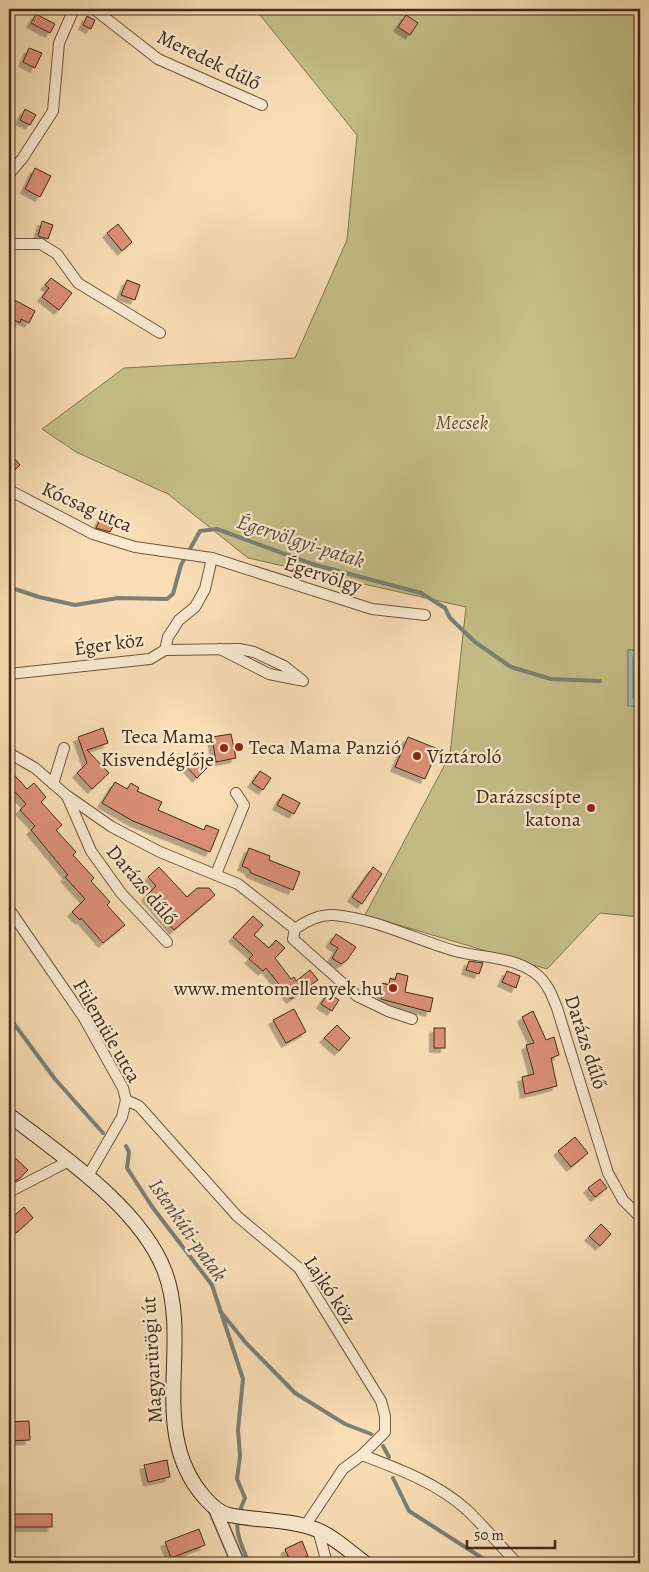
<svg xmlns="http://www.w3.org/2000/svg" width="649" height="1572" font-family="Alegreya,serif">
<defs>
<filter id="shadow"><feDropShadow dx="-4.5" dy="4.5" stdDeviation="0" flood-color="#0004"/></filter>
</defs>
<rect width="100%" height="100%" fill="#f8ddb5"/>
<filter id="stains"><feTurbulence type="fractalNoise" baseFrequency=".004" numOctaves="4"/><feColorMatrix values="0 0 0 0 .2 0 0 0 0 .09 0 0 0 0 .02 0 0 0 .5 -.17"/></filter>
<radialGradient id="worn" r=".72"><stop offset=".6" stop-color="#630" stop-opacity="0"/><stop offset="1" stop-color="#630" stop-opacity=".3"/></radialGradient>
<polygon fill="#c5be88" stroke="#84744e" points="265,9 640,9 640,650 628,650 628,705 640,706 640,917 600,913 547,969 365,915 450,755 466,607 248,558 168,494 76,452 42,429 124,368 295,358 347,240 357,135 260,15"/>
<rect fill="#a0bab7" stroke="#7b8076" x="628" y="650" width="12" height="56"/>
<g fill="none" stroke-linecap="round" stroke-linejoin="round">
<polyline stroke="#727266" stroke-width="1" points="640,655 633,657 633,698 640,701"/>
<g stroke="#7b8076" stroke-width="4">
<polyline points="9,587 39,597 75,605 118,598 167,599 173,594 181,565 200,531 217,529 312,564 421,593 445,608 450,618 475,642 511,667 551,679 600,681"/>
<polyline points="9,1017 55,1079 103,1133"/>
<path d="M 126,1146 L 129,1152 L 127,1168 L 153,1208 L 212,1285 L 243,1379 L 238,1430 L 240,1456 L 237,1479 L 245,1498 C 232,1526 237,1536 249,1563"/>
<polyline points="220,1311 246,1343 295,1393 345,1424 371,1434"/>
<polyline points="383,1446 389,1457"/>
<polyline points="393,1478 409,1511 490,1563"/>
</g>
</g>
<g fill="#dc9079" stroke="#432a15" filter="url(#shadow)">
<polygon points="36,14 55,24 50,33 31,23"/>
<polygon points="406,15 418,23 410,35 398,27"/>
<polygon points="87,16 95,20 91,29 83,25"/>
<polygon points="29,48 42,53 35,68 23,62"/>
<polygon points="25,109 36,115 30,125 20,120"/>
<polygon points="35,168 51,176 40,197 25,189"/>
<polygon points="42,221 53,225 48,239 38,236"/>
<polygon points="118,224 132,242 122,251 107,233"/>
<polygon points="51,278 72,293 59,310 42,297 49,288 45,285"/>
<polygon points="127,280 140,285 135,300 121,295"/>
<polygon points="9,297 35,311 29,323 21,319 20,323 9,317"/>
<polygon points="9,452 20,465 9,475"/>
<polygon points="105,510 118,517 110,532 96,528"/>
<polygon points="103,728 108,743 87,750 109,773 92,789 77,773 87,763 78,737"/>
<polygon points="231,734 236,758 216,762 212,737"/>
<polygon points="408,737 438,749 425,779 395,767"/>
<polygon points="199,755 209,766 197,778 186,766"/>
<polygon points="9,769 27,789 34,783 46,797 41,802 62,825 56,830 76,852 73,855 94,878 91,881 110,902 107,905 125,925 103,943 81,918 80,920 72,912 85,899 65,877 68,875 31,830 35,826 20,810 26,804 9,785"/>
<polygon points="260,771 271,778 263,790 252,783"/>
<polygon points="115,782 127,789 131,783 139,788 137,791 162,802 158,810 204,830 206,825 219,830 210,852 133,821 102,803"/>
<polygon points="283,794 300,803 294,814 277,805"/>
<polygon points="249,848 270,856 269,860 300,872 293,890 251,873 249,869 242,866"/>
<polygon points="159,867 187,897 197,888 209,888 215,895 174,930 146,896 156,886 148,877"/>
<polygon points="373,867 382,874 362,904 352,897"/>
<polygon points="253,916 263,925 254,935 269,948 276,940 285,948 275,958 291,979 294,977 296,981 310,970 318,980 291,999 266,968 263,971 249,959 253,955 233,937"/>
<polygon points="336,934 356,947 347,960 341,964 332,958 338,948 330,943"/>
<polygon points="469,961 483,963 479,974 466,970"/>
<polygon points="507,971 520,976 516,988 502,982"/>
<polygon points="397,973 408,976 405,992 433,998 430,1012 381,999 382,983 389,985 390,978 395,980"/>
<polygon points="328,993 339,1000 332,1011 321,1004"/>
<polygon points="294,1009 306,1032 286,1043 273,1020"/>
<polygon points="533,1011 546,1040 554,1037 559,1055 551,1058 557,1086 525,1094 522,1077 534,1074 526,1045 534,1043 522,1017"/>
<polygon points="337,1025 350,1038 339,1051 324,1038"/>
<rect x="434" y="1028" width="11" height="20"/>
<polygon points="575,1137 588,1153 571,1167 558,1151"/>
<polygon points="9,1152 28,1170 20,1178 12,1183 9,1180"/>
<polygon points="600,1179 607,1188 595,1197 588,1188"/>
<polygon points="24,1207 33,1218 9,1239 9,1220"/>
<polygon points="601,1224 611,1234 600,1246 589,1236"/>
<polygon points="29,1421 30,1440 9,1441 9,1422"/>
<polygon points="167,1460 170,1477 148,1482 144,1465"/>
<rect x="14" y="1514" width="38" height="13"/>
<polygon points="199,1529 205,1545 171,1558 165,1542"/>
<polygon points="302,1541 308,1556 291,1563 285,1549"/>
</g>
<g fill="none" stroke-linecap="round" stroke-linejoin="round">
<defs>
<g id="minor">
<polyline points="94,9 158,59 262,105"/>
<polyline points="9,174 22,159 53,111 59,43 74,9"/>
<polyline points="9,244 41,244 57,254 78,283 160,333"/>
<polyline points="9,490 93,534 135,547 212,558 372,609 425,615"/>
<polyline points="220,649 269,674 299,680"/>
<polyline points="165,650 168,637 179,620 195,607 205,589 212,558"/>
<polyline points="9,674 150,659 165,650 239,649 254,652 284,666 303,681"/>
<polyline points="9,753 35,768 66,795 112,827 160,852 238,884 295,929"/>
<polyline points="53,784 64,748"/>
<polyline points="67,796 91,851 121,893 167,942"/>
<polyline points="216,874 244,805 236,793"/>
<polyline points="9,909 84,1018 123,1088 126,1100 122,1117 88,1176"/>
<path d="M 412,1019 L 388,1011 L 357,996 L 293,939 L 295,929 C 306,921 320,914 334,915 C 376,919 414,939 455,951 C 482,958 511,956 535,973 C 547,982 552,995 557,1008 L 608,1173 L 623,1200 L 640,1217"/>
<polyline points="126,1100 139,1106 237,1216 299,1268 381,1401 385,1416 385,1432 362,1455 343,1469 305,1526"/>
<polyline points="9,1192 69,1161"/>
<path d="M 362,1455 C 399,1469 437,1483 467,1510 C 484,1526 500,1546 517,1563"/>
<polyline points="318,1530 327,1563"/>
</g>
<polyline id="tertiary" points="215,1509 238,1563"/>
<path id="secondary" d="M 9,1115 C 61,1155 141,1208 165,1272 C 192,1345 147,1433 205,1498 C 211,1505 219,1513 229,1515 C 258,1521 287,1519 315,1529 C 332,1535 350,1552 365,1563"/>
</defs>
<use href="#minor" stroke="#70573d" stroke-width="12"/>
<use href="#tertiary" stroke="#70573d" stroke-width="15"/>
<use href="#secondary" stroke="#432a15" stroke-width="16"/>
<use href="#minor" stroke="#fae9cf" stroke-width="10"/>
<use href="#tertiary" stroke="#fae9cf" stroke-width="12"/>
<use href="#secondary" stroke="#fae9cf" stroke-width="14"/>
</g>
<g fill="#8f2418" stroke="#fae9cf" stroke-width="2">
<circle cx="239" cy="747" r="5"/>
<circle cx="224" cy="748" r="5"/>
<circle cx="417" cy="756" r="5"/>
<circle cx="591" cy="808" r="5"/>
<circle cx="393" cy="988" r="5"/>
</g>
<g text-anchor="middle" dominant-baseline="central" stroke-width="4.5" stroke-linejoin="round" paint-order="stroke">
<g font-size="20" fill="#432a15" stroke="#fae9cf">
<text transform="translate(209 60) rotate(26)">Meredek dűlő</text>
<text transform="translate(87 507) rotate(24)">Kócsag utca</text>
<text transform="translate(323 575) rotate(18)">Égervölgy</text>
<text transform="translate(109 644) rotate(-8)">Éger köz</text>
<text transform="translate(142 885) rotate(50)">Darázs dűlő</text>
<text transform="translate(107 1031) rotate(60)">Fülemüle utca</text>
<text transform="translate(586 1042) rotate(72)">Darázs dűlő</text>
<text transform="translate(330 1290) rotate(56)">Lajkó köz</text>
<text transform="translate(152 1360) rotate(-93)">Magyarürögi út</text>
</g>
<g font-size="20" font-style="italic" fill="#644f32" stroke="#fae9cf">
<text x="462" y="422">Mecsek</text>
</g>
<g font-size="20" fill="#432a15" stroke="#fae9cf" text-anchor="end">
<text x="214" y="736">Teca Mama<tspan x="214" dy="23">Kisvendéglője</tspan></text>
<text x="249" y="747" text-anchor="start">Teca Mama Panzió</text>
<text x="427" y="756" text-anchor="start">Víztároló</text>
<text x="581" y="796">Darázscsípte<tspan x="581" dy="23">katona</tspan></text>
<text x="383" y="988">www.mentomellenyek.hu</text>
</g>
<g font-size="21" font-style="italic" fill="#5a4e3e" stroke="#fae9cf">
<text transform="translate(301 541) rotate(18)">Égervölgyi-patak</text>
<text transform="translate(188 1230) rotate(55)">Istenkúti-patak</text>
</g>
</g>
<rect width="649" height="1572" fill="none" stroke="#f8ddb5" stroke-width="30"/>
<rect x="10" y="10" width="629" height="1552" fill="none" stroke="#432a15" stroke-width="2.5"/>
<rect x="15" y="15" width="619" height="1542" fill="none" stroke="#432a15"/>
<path d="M467 1540v8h88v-8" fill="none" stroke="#432a15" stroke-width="2.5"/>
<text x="474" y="1540" font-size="15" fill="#432a15" stroke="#fae9cf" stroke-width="4" paint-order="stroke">50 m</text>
<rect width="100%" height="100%" filter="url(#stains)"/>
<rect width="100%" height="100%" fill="url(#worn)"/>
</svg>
